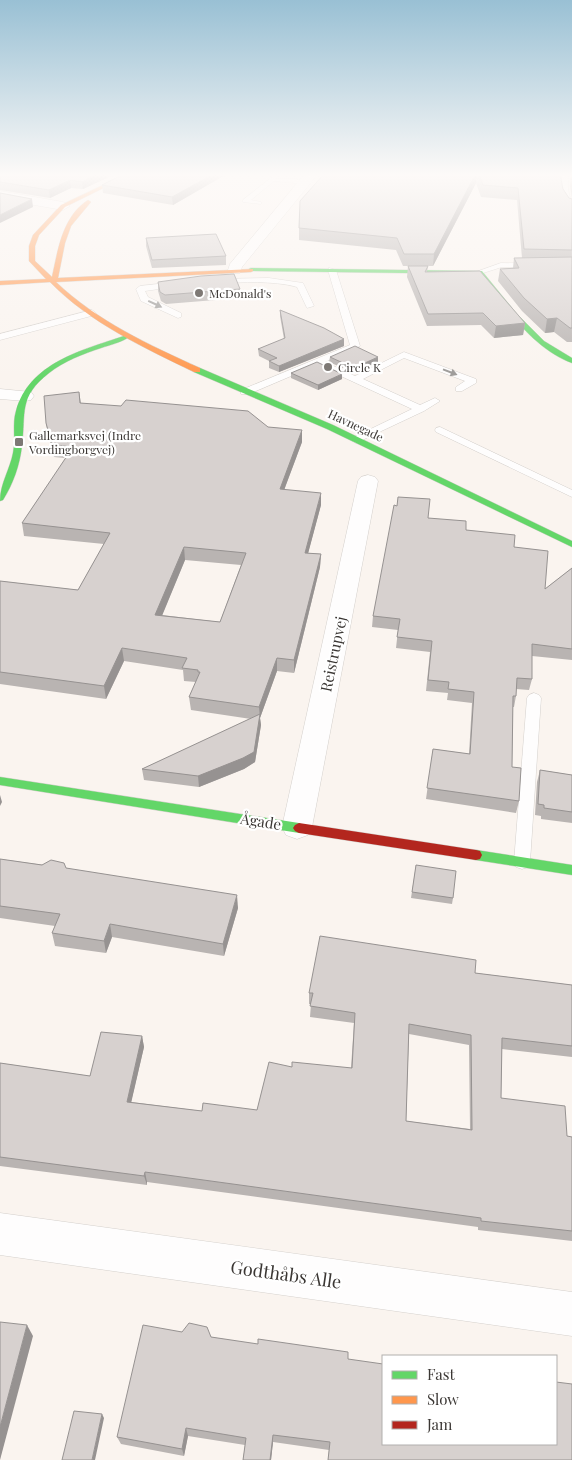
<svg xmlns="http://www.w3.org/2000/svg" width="572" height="1460" font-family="'Playfair Display',serif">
<rect width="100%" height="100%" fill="#faf4ef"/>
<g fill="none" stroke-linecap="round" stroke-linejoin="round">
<defs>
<g id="lane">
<path d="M 563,175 L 569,175 C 565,189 572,198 572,211 C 561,204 558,187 563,175 Z"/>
<polygon points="271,178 306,180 309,182 306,184 274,181 251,200 261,202 261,204 243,202 243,200"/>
<polygon points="501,263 572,264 572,268 502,267 480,274 476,272"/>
<polygon points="329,268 336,270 360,346 325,362 355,376 404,352 476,379 476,383 462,391 456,391 456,387 465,381 404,358 363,379 420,405 435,398 440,401 424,411 356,443 351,440 352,438 412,409 317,365 249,394 241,394 241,390 350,345 328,270"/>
<path d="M 269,278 L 303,283 L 314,306 L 307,308 L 297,287 C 271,280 244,283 217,283 L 213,281 L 217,279 Z"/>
<polygon points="177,282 181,284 180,286 145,291 148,297 181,313 181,317 178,318 141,301 136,289 140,286"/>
<polygon points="92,310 96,313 95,315 0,340 0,334"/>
<polygon points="440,427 572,490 572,497 436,432 435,430 436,428"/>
<polygon points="534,693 539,695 541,698 530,862 528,867 522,869 516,867 514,862 527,698 529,695"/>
</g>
<g id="street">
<polygon points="304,175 317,175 242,267 240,273 230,273 228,270 230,264"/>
<polygon points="0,191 63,202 70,206 63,210 0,199"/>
<polygon points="0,389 31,392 34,396 31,400 25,401 0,399"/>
<polygon points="368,475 375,477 378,481 312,827 308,835 297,839 286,835 282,827 358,481 361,477"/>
<polygon points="0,1213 572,1292 572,1336 0,1255"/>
</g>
<g id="fast">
<path d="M 251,268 L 482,271 L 517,314 L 544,341 L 572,358 L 572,363 C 533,349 503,305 478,274 L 249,271 L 249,269 Z"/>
<path d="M 124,336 L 129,337 C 122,342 110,345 101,348 C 83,354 64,361 49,373 C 18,397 26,413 22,445 C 20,465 13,484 3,500 L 0,501 C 0,484 10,469 13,453 C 16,439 12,424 16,411 C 29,363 82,350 124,336 Z"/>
<polygon points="194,368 200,368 333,425 572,541 572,547 327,429 194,372"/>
<polygon points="0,777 299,823 303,825 305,828 303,831 299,833 0,785"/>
<polygon points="476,850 572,865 572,875 476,860 472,859 470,855 472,851"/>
</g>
<path id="slow" d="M 124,175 L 130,175 L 65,207 L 39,235 L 35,246 L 35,261 L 52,277 C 58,250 62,217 88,200 L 91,202 L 71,226 L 65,243 L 58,278 L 253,269 L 253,271 L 251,272 L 56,282 C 97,321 149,345 200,368 L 200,372 L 194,372 C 143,347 90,323 50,282 L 0,285 L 0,281 L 46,279 L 29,261 L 29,246 L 33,235 L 61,205 Z"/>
<polygon id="jam" points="299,823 476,850 480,851 482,855 480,859 476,860 299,833 295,831 293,828 295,825"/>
</defs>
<use href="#lane" stroke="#d4d0cc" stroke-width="1"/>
<use href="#street" stroke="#d4d0cc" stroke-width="1"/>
<use href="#fast" stroke="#d4d0cc" stroke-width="1"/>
<use href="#slow" stroke="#d4d0cc" stroke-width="1"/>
<use href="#jam" stroke="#d4d0cc" stroke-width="1"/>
<use href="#lane" fill="#fefdfd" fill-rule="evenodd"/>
<use href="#street" fill="#fefdfd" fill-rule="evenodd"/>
<use href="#fast" fill="#63d668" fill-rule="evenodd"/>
<use href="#slow" fill="#ff974d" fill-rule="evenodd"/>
<use href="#jam" fill="#b3261e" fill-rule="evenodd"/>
</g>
<g fill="#b9b4b2" fill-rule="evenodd">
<polygon points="0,175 113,175 83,189 71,188 50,198 0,190"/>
<polygon points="122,175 225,175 173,205 103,193 102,185"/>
<polygon points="323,175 561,175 561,179 563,189 569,198 572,199 570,185 571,175 572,175 572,342 567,342 554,332 545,333 522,311 498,281 500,269 513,268 514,258 522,258 517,200 481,197 476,183 433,266 428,266 427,272 525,323 523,335 494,338 481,325 427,326 407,277 408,266 403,266 396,250 299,240 299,228"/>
<polygon points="146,238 226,256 226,265 152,268 146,246"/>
<polygon points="158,282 240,289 240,298 166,304 161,301 158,291"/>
<polygon points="280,310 344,339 344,346 279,372 269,368 269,361 259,356 258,349 284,339 280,316"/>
<polygon points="330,357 378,357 378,362 354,373 329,362"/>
<polygon points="291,373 342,379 318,390 291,378"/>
<path d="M 79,392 L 81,403 L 268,427 L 302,442 L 284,490 L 321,505 L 308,553 L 321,554 L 320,567 L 294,673 L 277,671 L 260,718 L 261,725 L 255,762 L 244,769 L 199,787 L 144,780 L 142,769 L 251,719 L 191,710 L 189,697 L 196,682 L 184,681 L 183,670 L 124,661 L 106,699 L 0,684 L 0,581 L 78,590 L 104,544 L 24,536 L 22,523 L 66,458 L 54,457 L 48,434 L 46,423 ZM 185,560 L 241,565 L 220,622 L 162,615 Z"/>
<polygon points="397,506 428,518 466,530 514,547 545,589 572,568 572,660 532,656 532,679 529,690 516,689 516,696 514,707 513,707 512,767 519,801 516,813 426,799 433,749 469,754 472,703 447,700 448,693 426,691 430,652 396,648 398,630 372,627 373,616"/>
<polygon points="540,770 572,775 572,823 541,819 541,816 535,815 537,782"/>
<polygon points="0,859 66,868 238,908 224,956 112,937 106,953 55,946 52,933 55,926 0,918"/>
<polygon points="416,865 453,898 452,904 411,898"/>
<path d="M 475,973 L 572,985 L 572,1057 L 502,1049 L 501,1098 L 567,1136 L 572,1137 L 572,1241 L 478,1230 L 478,1227 L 147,1182 L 147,1185 L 0,1166 L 0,1063 L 90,1076 L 142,1036 L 144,1047 L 131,1102 L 202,1111 L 257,1110 L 292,1067 L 351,1068 L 354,1023 L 310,1017 L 311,1004 L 309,1004 L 309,993 ZM 409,1034 L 469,1045 L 470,1129 L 406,1121 Z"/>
<polygon points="211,1337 348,1359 572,1460 328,1460 329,1450 273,1442 271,1460 243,1460 245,1445 188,1436 184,1456 121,1444 117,1437"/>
</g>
<g fill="#969291">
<polygon points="96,175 113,175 83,189 82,182"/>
<polygon points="212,175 225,175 173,205 172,197"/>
<polygon points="475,175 476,175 476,183 433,266 434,254"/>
<polygon points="70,180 71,188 50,198 49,190"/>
<polygon points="32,199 33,207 0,223 0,215"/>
<polygon points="557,318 554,332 545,333 547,319"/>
<polygon points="525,323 523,335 494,338 496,326"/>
<polygon points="344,339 344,346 279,372 279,366"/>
<polygon points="378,357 378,362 354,373 354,368"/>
<polygon points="342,374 342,379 318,390 318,385"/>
<polygon points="302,430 302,442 280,501 280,489"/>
<polygon points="321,493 321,505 305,565 305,553"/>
<polygon points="184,547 185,560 157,628 155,615"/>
<polygon points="321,554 320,567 294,673 294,660"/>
<polygon points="122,648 124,661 106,699 104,686"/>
<polygon points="277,658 277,671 260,718 261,725 255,762 244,769 199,787 198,776 260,718 259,707"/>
<polygon points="0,795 2,802 0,806"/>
<polygon points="237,895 238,908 224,956 223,944"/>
<polygon points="110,924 112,937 106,953 104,941"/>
<polygon points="142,1036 144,1047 129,1112 127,1102"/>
<polygon points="145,1172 147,1182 147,1185 144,1176"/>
<polygon points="27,1325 33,1336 0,1460 0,1427"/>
<polygon points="102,1414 104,1418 95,1460 92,1460"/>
<polygon points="186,1428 188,1436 184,1456 182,1449"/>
<polygon points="273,1435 273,1442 271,1460 270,1460"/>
</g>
<g fill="#d7d1cf" stroke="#969291" fill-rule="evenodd">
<polygon points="0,175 96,175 82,182 70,180 49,190 0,182"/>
<polygon points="122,175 212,175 172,197 102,185"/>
<polygon points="323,175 475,175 434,254 404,254 397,238 299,228 300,201"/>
<polygon points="479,175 561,175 561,179 563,189 569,198 572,199 572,250 524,249 518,188 483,185"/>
<polygon points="0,193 32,199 0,215"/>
<polygon points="216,234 226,256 152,260 146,238"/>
<polygon points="572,257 572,328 570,328 557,318 547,319 524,298 500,269 519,268 514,258"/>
<polygon points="408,266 428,266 425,272 480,271 525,323 496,326 483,313 428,314"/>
<polygon points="234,274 240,289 165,295 160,292 158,282 201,276"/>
<polygon points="280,310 324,328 344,339 279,366 269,361 277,358 258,349 285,338"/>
<polygon points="355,346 378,357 354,368 330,357"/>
<polygon points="317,362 342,374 318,385 291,373"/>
<path d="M 79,392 L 80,403 L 121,406 L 126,400 L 248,411 L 268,427 L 302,430 L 280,489 L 321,493 L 305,553 L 321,554 L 294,660 L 277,658 L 259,707 L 189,697 L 200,672 L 198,672 L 198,670 L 182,668 L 187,658 L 122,648 L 104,686 L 0,672 L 0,581 L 78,590 L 110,533 L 22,523 L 73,447 L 52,445 L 46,423 L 44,396 ZM 184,547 L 246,553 L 220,622 L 155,615 Z"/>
<polygon points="398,497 430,499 428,518 466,521 466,530 515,535 514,547 548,551 545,589 572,568 572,649 532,644 532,679 517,678 516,696 513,696 512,767 521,768 519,801 427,788 433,749 470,754 474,692 448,689 449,682 428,680 432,641 397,637 400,619 373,616 394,505 397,506"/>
<polygon points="260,714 254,752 243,758 198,776 142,769"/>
<polygon points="540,770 572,775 572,812 544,808 544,805 538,804"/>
<polygon points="0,859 42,865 51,860 64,863 66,868 237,895 223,944 110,924 104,941 52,933 60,914 0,906"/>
<polygon points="416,865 456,871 453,898 412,892"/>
<path d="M 320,936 L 476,960 L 475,973 L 572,985 L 572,1046 L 502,1038 L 501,1098 L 565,1106 L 567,1136 L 572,1137 L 572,1231 L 481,1221 L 481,1218 L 145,1172 L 144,1176 L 0,1157 L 0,1063 L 90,1076 L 101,1032 L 142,1036 L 127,1102 L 202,1111 L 203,1103 L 257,1110 L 269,1062 L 292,1067 L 292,1062 L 352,1068 L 355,1013 L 310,1006 L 313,993 L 309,993 ZM 409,1024 L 471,1035 L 472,1130 L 406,1121 Z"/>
<polygon points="0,1322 27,1325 0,1427"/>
<polygon points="189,1323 207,1327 211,1337 258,1344 258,1339 348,1352 348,1359 383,1364 383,1444 556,1444 556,1382 572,1384 572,1460 328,1460 330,1442 273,1435 270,1460 243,1460 246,1438 186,1428 182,1449 117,1437 143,1325 182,1332"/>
<polygon points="74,1411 102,1414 92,1460 62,1460"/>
</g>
<defs><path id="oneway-solid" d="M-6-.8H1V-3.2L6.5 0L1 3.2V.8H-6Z" transform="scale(1.25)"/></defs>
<g fill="#9c9a98">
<use href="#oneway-solid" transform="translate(155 304) rotate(25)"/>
<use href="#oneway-solid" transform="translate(450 372) rotate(21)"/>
</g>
<linearGradient id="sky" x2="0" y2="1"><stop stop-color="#99c0d4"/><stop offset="0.46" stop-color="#fdfaf8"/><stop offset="1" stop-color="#fdfaf8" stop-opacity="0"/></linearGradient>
<rect width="572" height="380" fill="url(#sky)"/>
<g fill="#7e7975" stroke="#fff" stroke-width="2">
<circle cx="199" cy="293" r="5"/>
<circle cx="328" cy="367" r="5"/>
<rect x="14" y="437" width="10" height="10" rx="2.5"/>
</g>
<g text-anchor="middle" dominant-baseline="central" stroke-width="4.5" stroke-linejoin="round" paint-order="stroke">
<g font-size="12" fill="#3b3734" stroke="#fff" text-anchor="start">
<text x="209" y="293">McDonald's</text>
<text x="338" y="367">Circle K</text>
<text x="29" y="435">Gallemarksvej (Indre<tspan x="29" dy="14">Vordingborgvej)</tspan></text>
</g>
<g font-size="12" fill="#3b3734" stroke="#fff">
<text transform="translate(356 425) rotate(25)">Havnegade</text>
</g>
<g font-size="15" fill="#3b3734" stroke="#fff">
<text transform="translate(333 654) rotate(-78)">Reistrupvej</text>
<text transform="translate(261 821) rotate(9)">Ågade</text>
</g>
<g font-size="18" fill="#3b3734" stroke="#fff">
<text transform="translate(286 1274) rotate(8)">Godthåbs Alle</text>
</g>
</g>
<rect x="382" y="1355" width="175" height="90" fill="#ffffff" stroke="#b1afae"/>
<rect x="392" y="1371" width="25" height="8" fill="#63d668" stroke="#b1afae"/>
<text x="427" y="1380" font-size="15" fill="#3b3734">Fast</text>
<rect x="392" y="1396" width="25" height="8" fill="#ff974d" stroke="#b1afae"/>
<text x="427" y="1405" font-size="15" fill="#3b3734">Slow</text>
<rect x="392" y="1421" width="25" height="8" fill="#b3261e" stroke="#b1afae"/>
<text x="427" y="1430" font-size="15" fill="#3b3734">Jam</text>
</svg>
